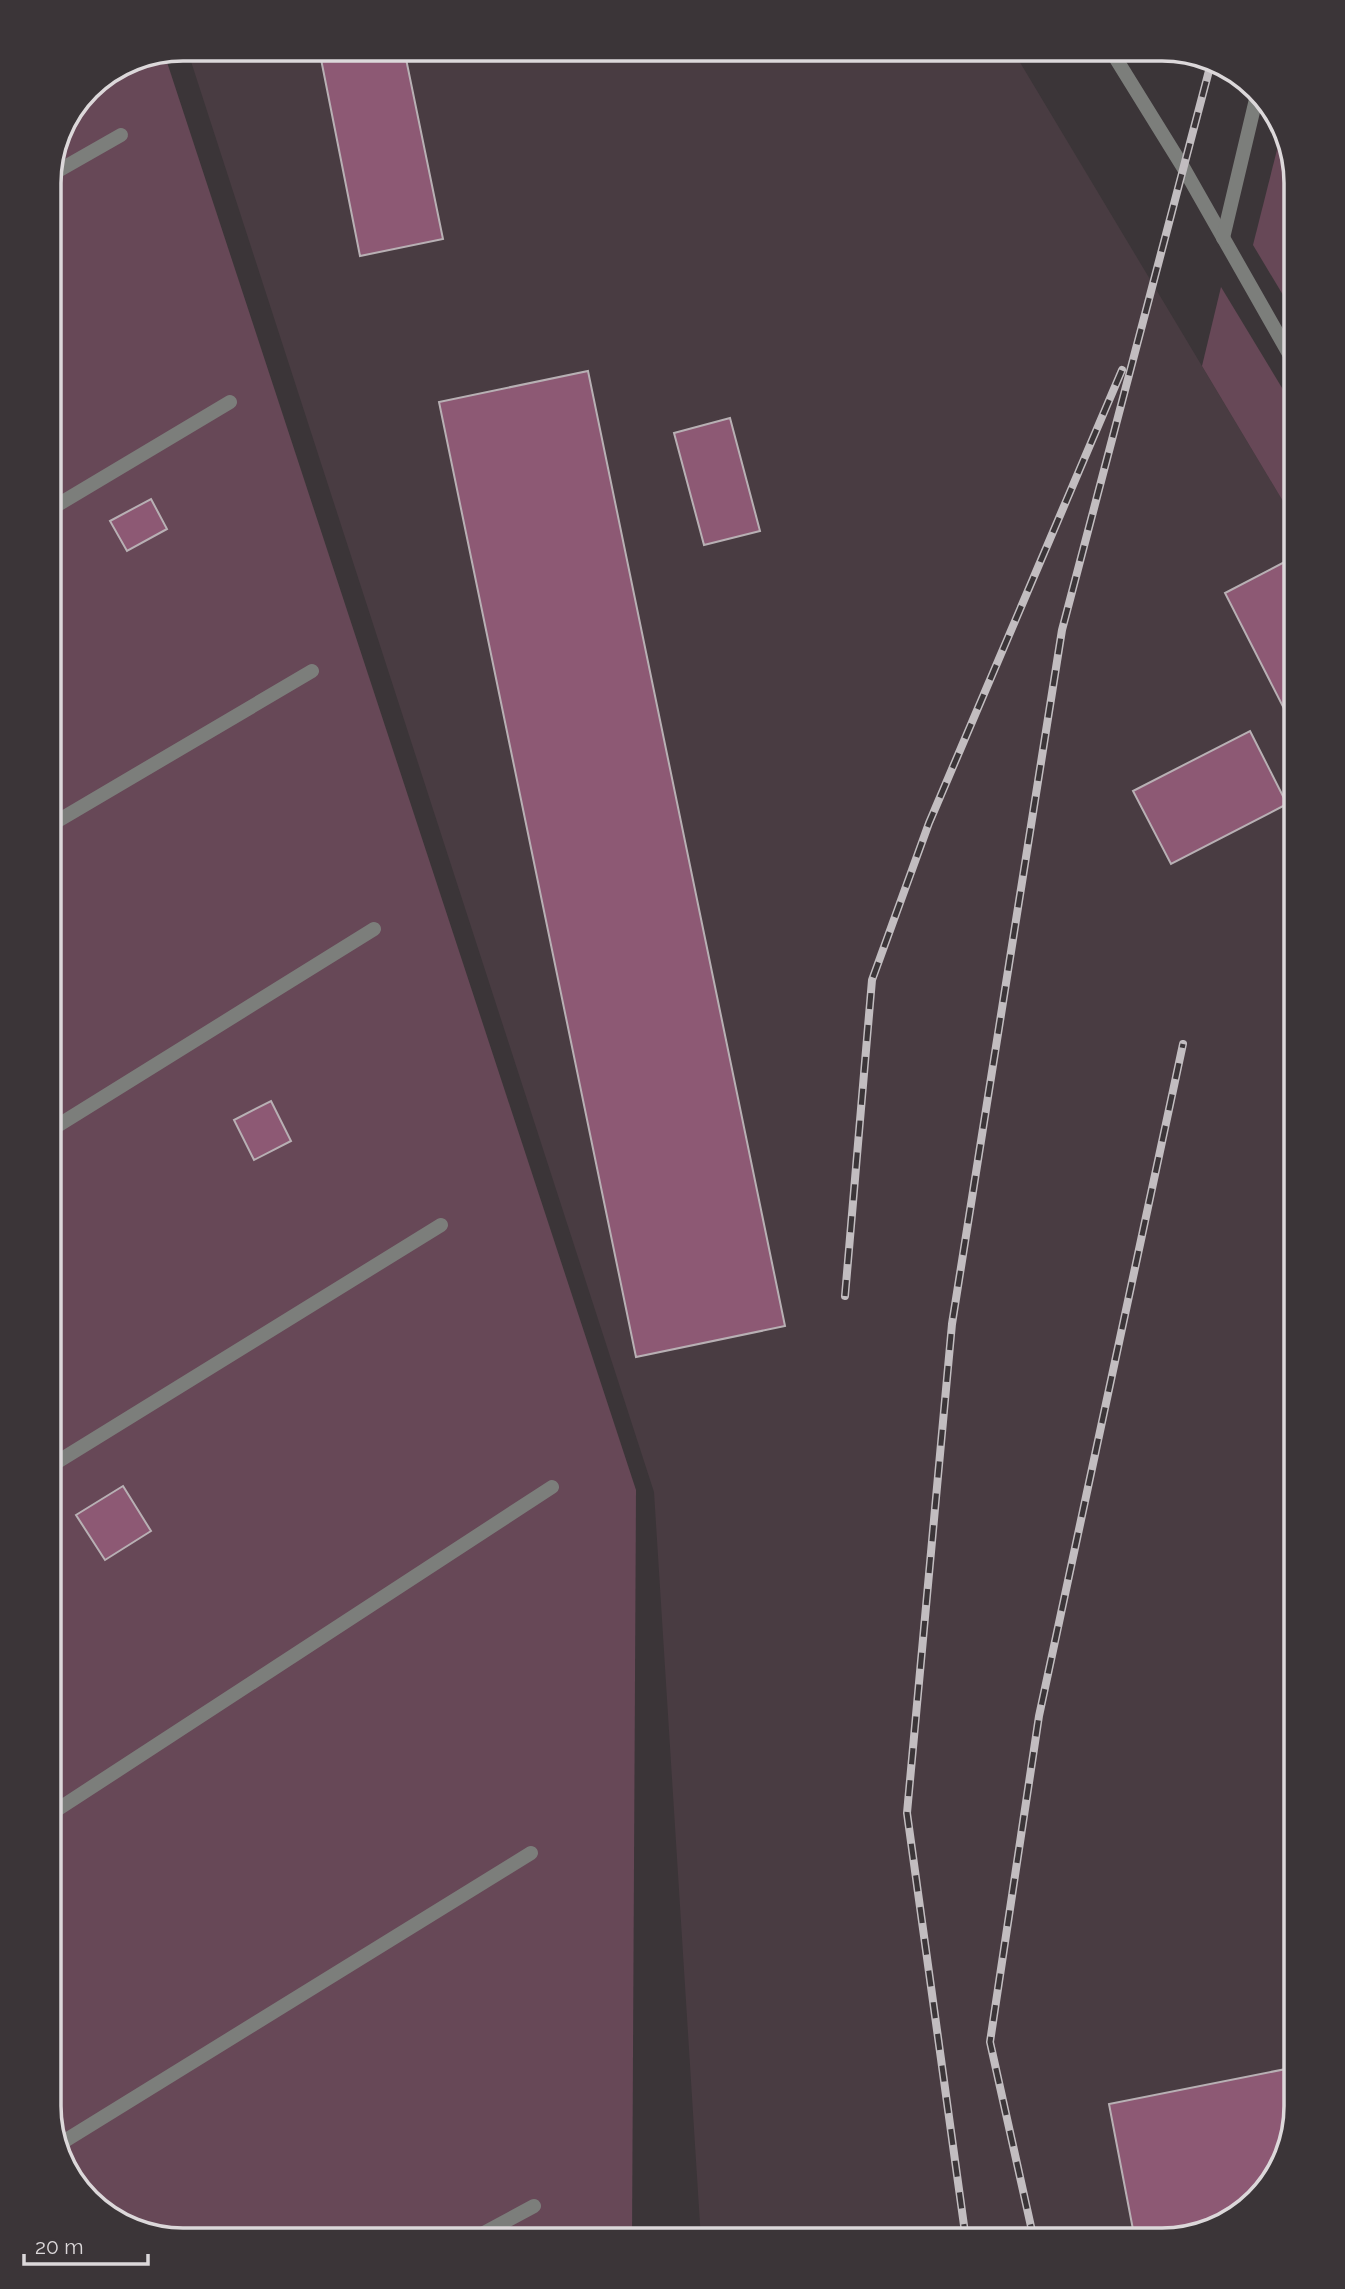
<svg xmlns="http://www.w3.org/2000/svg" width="1345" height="2289" font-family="Raleway,sans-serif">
<rect width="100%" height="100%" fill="#3b3538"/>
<polygon fill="#493c42" points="187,49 1012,49 1296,523 1296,2106 1274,2180 1221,2226 1161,2240 701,2240 654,1492"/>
<g fill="#674857">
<polygon points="164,53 636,1490 632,2240 175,2240 108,2217 63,2165 49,2105 49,175 89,88 132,59"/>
<polygon points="1283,126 1296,184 1296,300 1289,305 1253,245"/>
<polygon points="1221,287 1296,411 1296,523 1202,366"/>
</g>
<g fill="#8d5974" stroke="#b8b0b4" stroke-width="2">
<polygon points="319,49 404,49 443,239 360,256"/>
<polygon points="588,371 785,1326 636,1357 439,402"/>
<polygon points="730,418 760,531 704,545 674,433"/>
<polygon points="151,499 167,529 127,551 110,521"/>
<polygon points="1296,556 1296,732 1225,593"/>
<polygon points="1250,731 1287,804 1171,864 1133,791"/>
<polygon points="271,1101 291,1141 254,1160 234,1120"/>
<polygon points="123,1486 151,1531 105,1560 76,1515"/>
<polygon points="1296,2067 1296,2106 1274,2180 1221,2226 1162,2240 1135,2240 1109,2104"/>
</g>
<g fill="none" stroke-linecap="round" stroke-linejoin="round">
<g stroke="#7c7e7b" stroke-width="14">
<polyline points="1110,49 1183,167 1296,366"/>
<polyline points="49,176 121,135"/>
<polyline points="1223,238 1257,95"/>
<polyline points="49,510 230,402"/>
<polyline points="49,826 312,671"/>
<polyline points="49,1131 374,929"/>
<polyline points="49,1467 441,1225"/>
<polyline points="49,1815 552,1487"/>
<polyline points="58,2145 531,1853"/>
<polyline points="471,2240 534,2206"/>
</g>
<defs>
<g id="rail">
<polyline points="845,1296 872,980 929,823 1122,370"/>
<polyline points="966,2240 907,1813 952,1324 1062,630 1211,63"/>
<polyline points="1034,2240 990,2042 1039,1716 1183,1044"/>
</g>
</defs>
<use href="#rail" stroke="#c2bdc0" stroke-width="8"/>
<use href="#rail" stroke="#3b3538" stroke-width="5" stroke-dasharray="16" stroke-linecap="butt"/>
</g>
<path d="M0 0H1345V2289H0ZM183 61H1162A122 122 0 0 1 1284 183V2106A122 122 0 0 1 1162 2228H183A122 122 0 0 1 61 2106V183A122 122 0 0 1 183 61Z" fill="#3b3538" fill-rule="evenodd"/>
<path fill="none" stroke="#dcd8da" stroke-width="3.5" d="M183 61H1162A122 122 0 0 1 1284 183V2106A122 122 0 0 1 1162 2228H183A122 122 0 0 1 61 2106V183A122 122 0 0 1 183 61Z"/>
<path d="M24 2254v10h124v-10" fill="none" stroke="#dcd8da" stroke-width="3.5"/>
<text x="35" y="2254" font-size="21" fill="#dcd8da" stroke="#3b3538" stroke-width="5" paint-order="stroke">20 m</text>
</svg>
